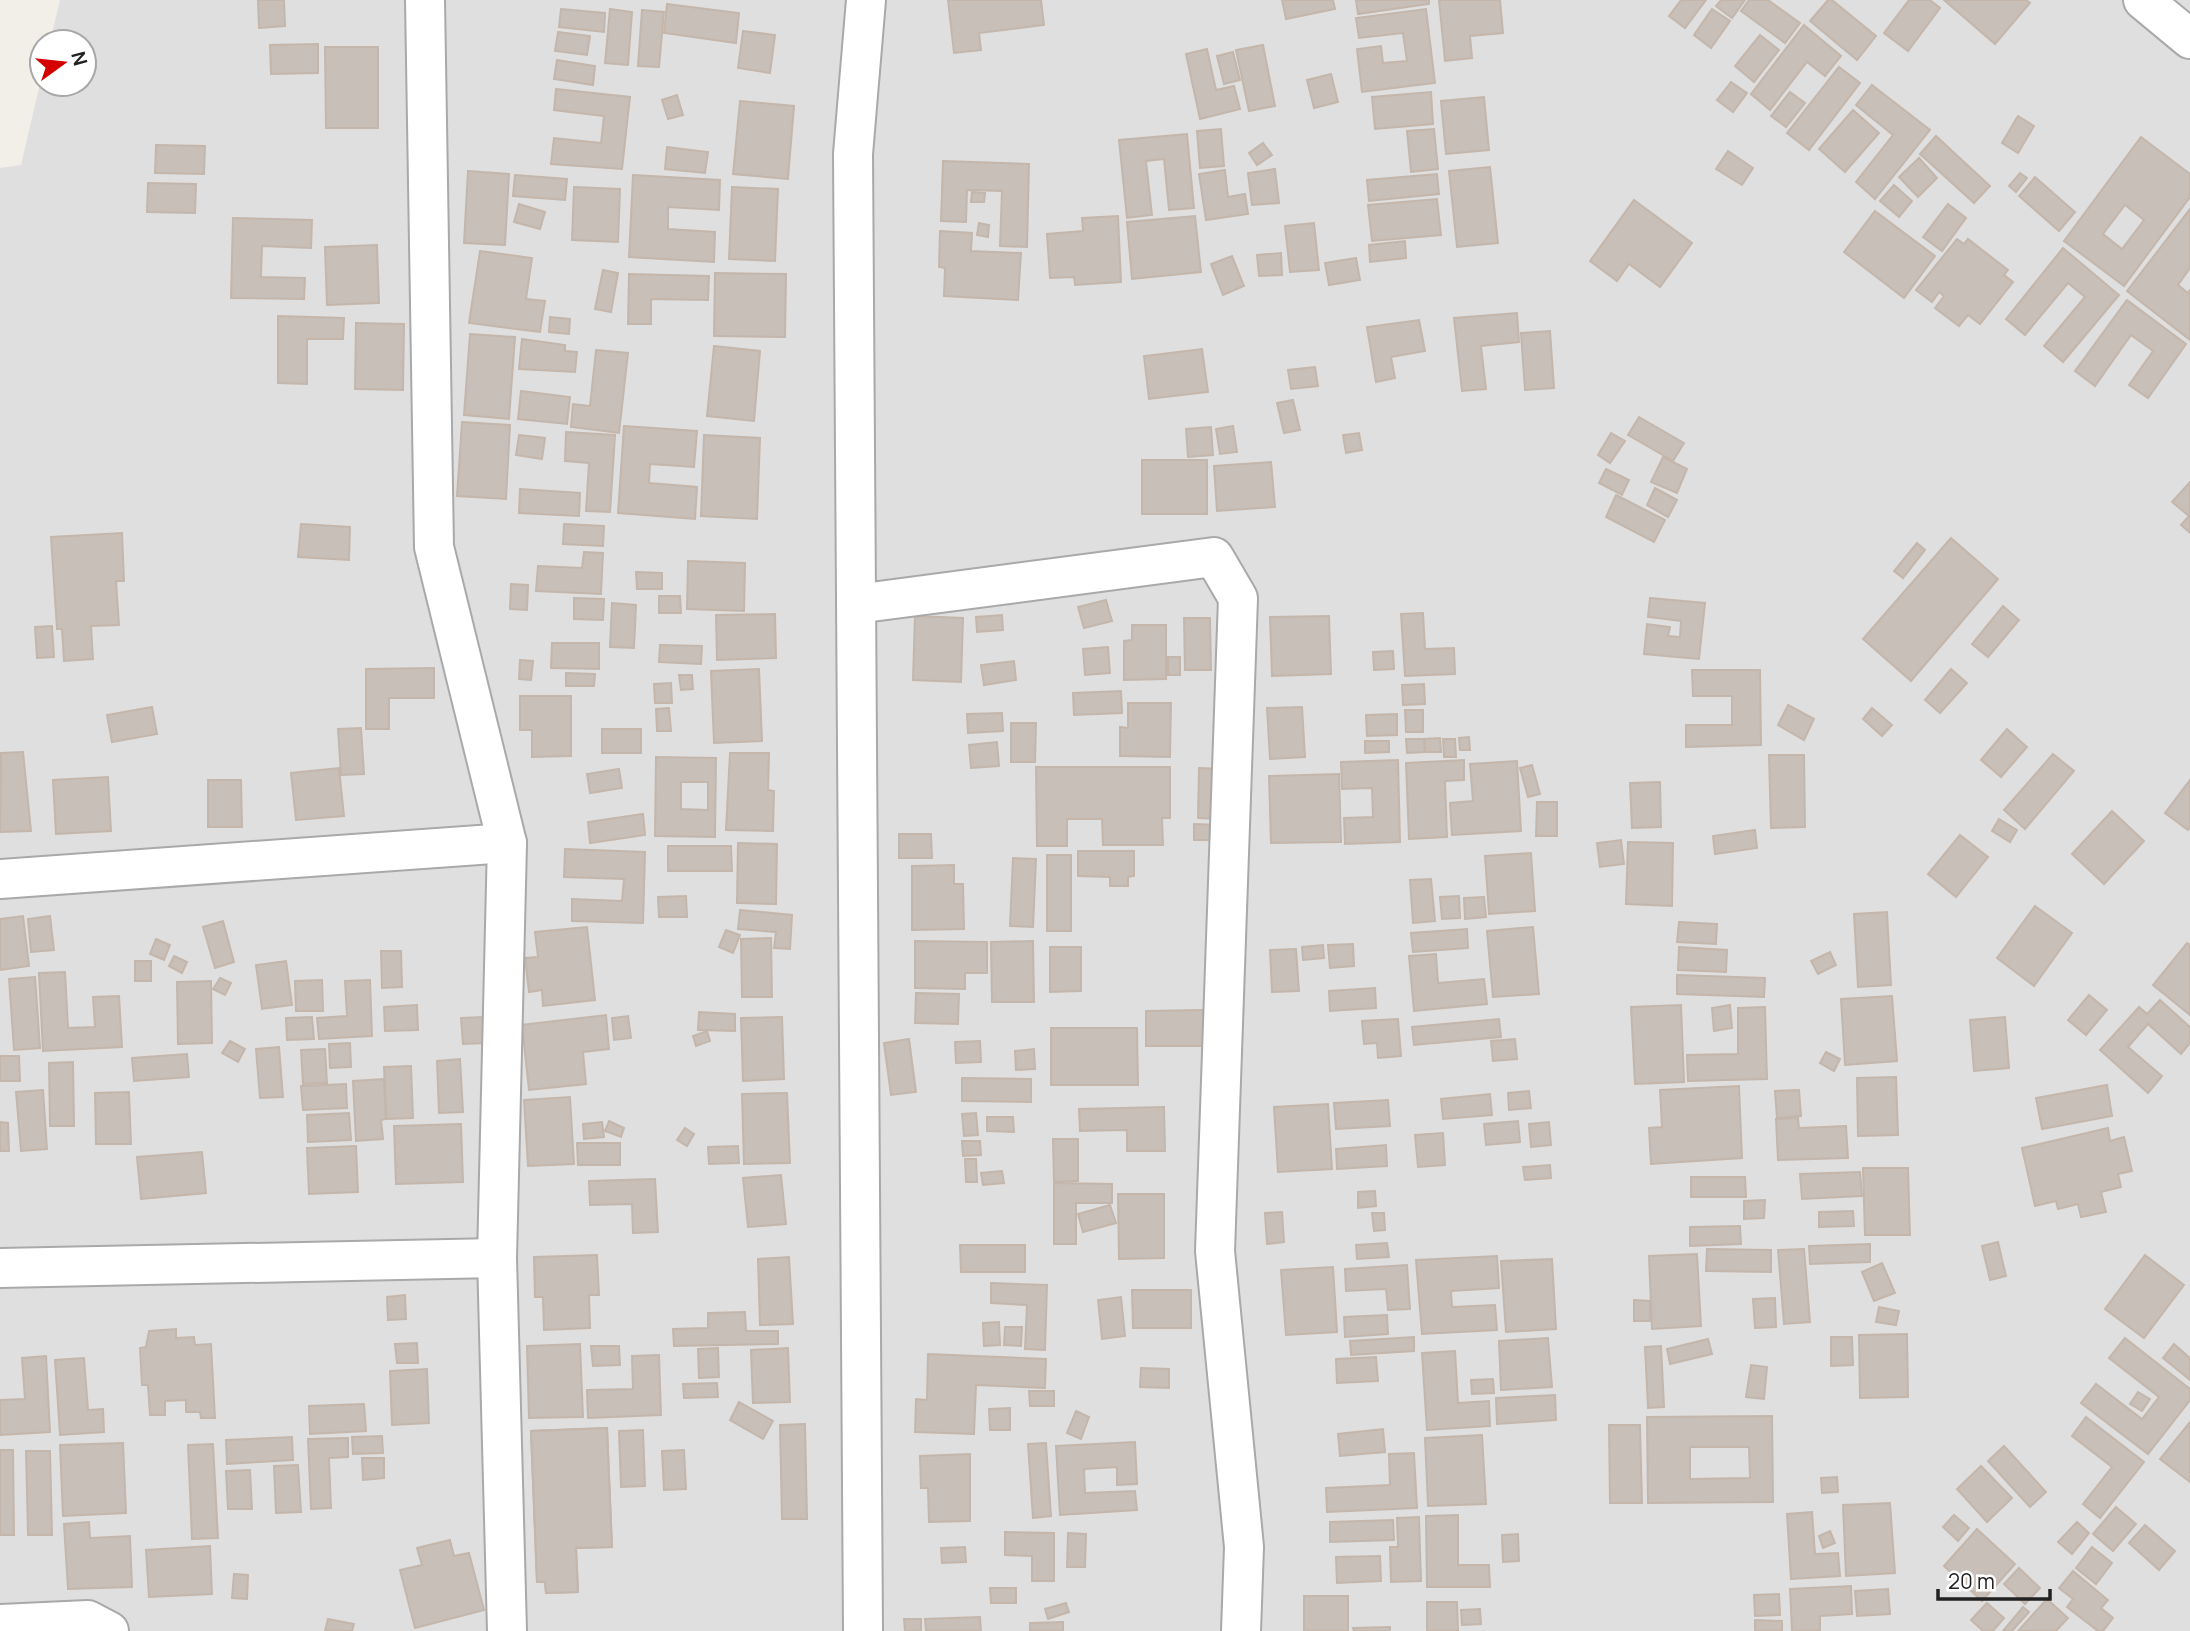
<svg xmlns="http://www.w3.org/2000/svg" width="2190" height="1631" font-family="Manrope,sans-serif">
<rect width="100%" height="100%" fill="#f2efe9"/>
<polygon fill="#e0dfdf" points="60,0 2190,0 2190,1631 0,1631 0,168 21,165 42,75 42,84 84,84 84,42 50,42"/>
<g fill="#c7bfb8" stroke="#c4b6ab" stroke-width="2" fill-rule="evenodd">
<polygon points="258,0 284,0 285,26 259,28"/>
<polygon points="948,0 1041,0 1044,25 979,33 981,50 954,53"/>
<polygon points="1282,0 1333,0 1335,9 1286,19"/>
<polygon points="1356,0 1429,0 1429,4 1358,14"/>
<polygon points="1439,0 1500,0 1503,33 1470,36 1472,58 1445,61"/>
<polygon points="1681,0 1706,0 1685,28 1669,16"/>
<polygon points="1721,0 1745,0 1732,18 1716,6"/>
<polygon points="1749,0 1768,0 1800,23 1785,43 1741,11"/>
<polygon points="1828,0 1832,0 1876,36 1857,60 1810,21"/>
<polygon points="1909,0 1930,0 1940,8 1908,51 1884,33"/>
<polygon points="1944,0 2026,0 2030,3 1995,44"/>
<polygon points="667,4 739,13 736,43 664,33"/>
<polygon points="561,9 605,13 604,32 559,27"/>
<polygon points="610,9 632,12 628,65 605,63"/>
<polygon points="1426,9 1435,83 1362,92 1357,49 1381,46 1383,63 1407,61 1403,33 1359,38 1356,18"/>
<polygon points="1712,9 1730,21 1711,48 1694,35"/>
<polygon points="642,10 664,12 659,67 638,66"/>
<polygon points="1804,25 1841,56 1825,76 1807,62 1770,110 1751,94"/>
<polygon points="743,31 775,35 770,73 738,68"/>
<polygon points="558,32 590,36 587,55 555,51"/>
<polygon points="1760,35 1779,50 1754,82 1735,66"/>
<polygon points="318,44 318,73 271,74 270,45"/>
<polygon points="1263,45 1275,106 1249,111 1236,50"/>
<polygon points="325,47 378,47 378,128 326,128"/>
<polygon points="1207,49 1216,90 1234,86 1240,109 1200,119 1186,54"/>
<polygon points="1233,52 1240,80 1224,84 1217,56"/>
<polygon points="557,60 595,66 593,85 554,79"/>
<polygon points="1839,67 1860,83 1809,150 1787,133"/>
<polygon points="1331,74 1338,102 1314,108 1307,80"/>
<polygon points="1731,82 1747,93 1733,112 1717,100"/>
<polygon points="1872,85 1930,130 1875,199 1856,182 1893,135 1856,105"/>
<polygon points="556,89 630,97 622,169 551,164 554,138 601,143 604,116 554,110"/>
<polygon points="1431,92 1433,124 1375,129 1372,97"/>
<polygon points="1790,92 1805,103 1786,127 1771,116"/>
<polygon points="677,95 683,115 668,119 662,100"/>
<polygon points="1484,97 1489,150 1446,154 1441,101"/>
<polygon points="740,101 794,106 788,179 733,174"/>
<polygon points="1853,110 1879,133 1845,172 1819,149"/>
<polygon points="2018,116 2034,126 2018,153 2002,143"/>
<polygon points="1221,129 1224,166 1200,168 1197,131"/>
<polygon points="1434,129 1438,169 1411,172 1407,131"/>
<polygon points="1187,134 1194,208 1169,210 1164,159 1146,161 1152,215 1127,218 1119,140"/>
<polygon points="1936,136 1990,186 1974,203 1920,154"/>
<path d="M 2141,137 L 2190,174 L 2190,197 L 2124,286 L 2064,241 ZM 2125,205 L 2144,220 L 2122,249 L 2103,234 Z"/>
<polygon points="1263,143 1272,155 1257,165 1249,153"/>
<polygon points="156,145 205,146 204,174 155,173"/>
<polygon points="667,147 708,152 705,173 665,169"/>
<polygon points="1728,151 1753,168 1742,185 1716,169"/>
<polygon points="1919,158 1937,178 1918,197 1899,177"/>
<polygon points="943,161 1029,164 1027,247 1000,246 1002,191 967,190 966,222 941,221"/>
<polygon points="1490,167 1498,243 1457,247 1449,171"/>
<polygon points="1275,169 1279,203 1252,205 1248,173"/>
<polygon points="1225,170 1228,197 1245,194 1248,214 1206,220 1199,174"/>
<polygon points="468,171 509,174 505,245 464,243"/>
<polygon points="2020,173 2027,178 2016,192 2009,186"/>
<polygon points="1437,174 1439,194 1369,201 1367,180"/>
<polygon points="515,175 567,179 565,200 513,196"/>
<polygon points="633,175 720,180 719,210 668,207 668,229 715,232 714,262 629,257"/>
<polygon points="2035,177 2075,212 2059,231 2019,196"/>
<polygon points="148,183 196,184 195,213 147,212"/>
<polygon points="1894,185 1912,201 1899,217 1880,201"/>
<polygon points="574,187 620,189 618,242 572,240"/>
<polygon points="732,187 778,189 775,261 729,259"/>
<polygon points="972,192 985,193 984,202 971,202"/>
<polygon points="1437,199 1441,235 1372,241 1368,205"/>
<polygon points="1634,200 1692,243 1660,287 1629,264 1617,281 1590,261"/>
<polygon points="519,204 545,212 540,229 514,222"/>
<polygon points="1948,204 1966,218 1942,251 1923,237"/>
<polygon points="2190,209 2190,268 2178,285 2188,293 2190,290 2190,340 2127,291"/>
<polygon points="1875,211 1935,256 1904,298 1844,252"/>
<polygon points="1118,216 1121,282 1075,285 1074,277 1050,278 1047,234 1083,231 1082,218"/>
<polygon points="1195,216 1201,272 1132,279 1127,222"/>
<polygon points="233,218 312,220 311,248 262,246 261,277 305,278 304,299 231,298"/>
<polygon points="979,223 989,225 988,237 977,235"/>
<polygon points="1314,223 1319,270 1290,272 1285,226"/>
<polygon points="940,231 972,233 971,251 1021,253 1018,300 944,296 945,268 939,267"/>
<polygon points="1957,239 1964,244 1968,239 2008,270 2004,275 2013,282 1980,324 1968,315 1959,326 1935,308 1944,296 1939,292 1932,302 1916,290"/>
<polygon points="1405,241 1406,258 1370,262 1369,245"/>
<polygon points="377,245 379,303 327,305 325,247"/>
<polygon points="2063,248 2119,295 2063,362 2044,346 2085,297 2068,283 2025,335 2006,319"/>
<polygon points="480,251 532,258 526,299 545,301 540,332 469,323"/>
<polygon points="1281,253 1282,275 1259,276 1257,255"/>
<polygon points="1232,256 1244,286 1223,295 1211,264"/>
<polygon points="1356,258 1360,280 1329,285 1325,263"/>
<polygon points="603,270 618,273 611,312 595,309"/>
<polygon points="715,273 786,274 785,337 714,336"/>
<polygon points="629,274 709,276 708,300 651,299 651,324 628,324"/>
<polygon points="2127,300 2186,344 2148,398 2129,385 2153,351 2131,335 2095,386 2075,371"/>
<polygon points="1517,313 1519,342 1481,346 1486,389 1462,391 1454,318"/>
<polygon points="278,316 344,318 343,339 307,339 307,384 278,383"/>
<polygon points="550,317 570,319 569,334 549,332"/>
<polygon points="1419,320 1425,351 1391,357 1395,378 1376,382 1367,327"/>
<polygon points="356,323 404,324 403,390 355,389"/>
<polygon points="1550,331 1554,388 1525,390 1521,333"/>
<polygon points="470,334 515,337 509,419 464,415"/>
<polygon points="522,339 565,345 565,351 577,352 575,372 519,369"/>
<polygon points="714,346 760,351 754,421 707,416"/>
<polygon points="1202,349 1208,392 1149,399 1144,356"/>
<polygon points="596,350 628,353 619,433 571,427 573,404 590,406"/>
<polygon points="1315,367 1318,386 1291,389 1288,370"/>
<polygon points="521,391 570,397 567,424 518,419"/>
<polygon points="1293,400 1300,430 1284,433 1277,403"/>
<polygon points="1639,417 1684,443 1673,461 1628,435"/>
<polygon points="462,422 510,425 506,499 457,496"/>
<polygon points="624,426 697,431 694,467 650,464 649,483 697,487 695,519 618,513"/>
<polygon points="1233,426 1237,452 1220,454 1216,429"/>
<polygon points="1211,427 1213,455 1188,457 1186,429"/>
<polygon points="566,432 615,435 610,512 586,511 589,463 565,461"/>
<polygon points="1359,433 1362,450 1346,453 1343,435"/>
<polygon points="1611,433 1625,441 1610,463 1598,455"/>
<polygon points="519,435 545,438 542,459 516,455"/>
<polygon points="704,435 760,438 757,519 701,516"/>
<polygon points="1663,457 1687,469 1677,493 1651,482"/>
<rect x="1142" y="460" width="65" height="54"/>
<polygon points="1271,462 1275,507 1217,511 1214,466"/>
<polygon points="1606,469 1629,480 1622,495 1599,483"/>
<polygon points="2190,482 2190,533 2181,525 2189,516 2172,502"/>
<polygon points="1655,488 1677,500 1668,517 1647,505"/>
<polygon points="520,489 580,493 579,516 519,513"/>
<polygon points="1616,495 1665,520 1654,542 1606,517"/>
<polygon points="301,524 350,527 349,560 298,557"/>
<polygon points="564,524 604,526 603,546 563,544"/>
<polygon points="122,533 124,581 116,581 119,625 91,626 93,659 64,661 62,629 57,629 51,537"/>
<polygon points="1951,538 1998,579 1911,681 1863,639"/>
<polygon points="1917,543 1925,550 1903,578 1894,571"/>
<polygon points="584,552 603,553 601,594 536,591 538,566 582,568"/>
<polygon points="688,561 745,563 744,611 687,609"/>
<polygon points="636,572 662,573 662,589 637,589"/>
<polygon points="511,584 528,585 527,610 510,609"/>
<polygon points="659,596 680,596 681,613 659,613"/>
<polygon points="574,598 604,599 603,620 574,619"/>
<polygon points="1650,598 1705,603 1699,659 1644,654 1647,624 1670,627 1668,636 1680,637 1681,621 1648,617"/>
<polygon points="1106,600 1112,621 1084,628 1078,607"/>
<polygon points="612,603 636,605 634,648 610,647"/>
<polygon points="2003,606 2019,620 1988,657 1972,644"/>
<polygon points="1423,613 1425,649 1454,648 1455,674 1405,676 1401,614"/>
<polygon points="775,614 776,658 717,660 716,615"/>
<polygon points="1002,615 1003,630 977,632 976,617"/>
<polygon points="915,616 963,618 961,682 913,680"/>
<polygon points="1329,616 1331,674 1272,676 1270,617"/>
<polygon points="1184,618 1210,618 1211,670 1185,670"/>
<polygon points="1132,625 1166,625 1166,679 1124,680 1124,641 1132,640"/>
<polygon points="52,626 54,657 37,658 35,627"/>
<polygon points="552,643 599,643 599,669 551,668"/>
<polygon points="660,645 702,646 701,664 659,662"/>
<polygon points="1108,647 1110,673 1085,675 1083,649"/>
<polygon points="1393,651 1394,669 1374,670 1373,652"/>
<rect x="1168" y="657" width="12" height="18"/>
<polygon points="520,660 533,661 531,680 519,679"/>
<polygon points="1014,661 1016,680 984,685 981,665"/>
<polygon points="434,668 434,698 389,698 389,729 366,729 366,669"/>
<polygon points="759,669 762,741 714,743 711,671"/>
<polygon points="1951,669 1967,683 1940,713 1925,700"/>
<polygon points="1692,670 1760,670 1761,745 1686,747 1686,725 1732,725 1732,696 1693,696"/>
<polygon points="566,673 595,674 594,686 566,686"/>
<polygon points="679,675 692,675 693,689 681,690"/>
<polygon points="671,683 672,703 655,703 654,684"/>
<polygon points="1424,684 1425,704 1403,705 1402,685"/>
<polygon points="1121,691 1122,713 1074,715 1073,693"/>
<polygon points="520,696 571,696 571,756 532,757 532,730 520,730"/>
<polygon points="1128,703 1171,703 1170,757 1120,756 1120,727 1128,728"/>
<polygon points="1788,705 1814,719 1804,740 1778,725"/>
<polygon points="152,707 157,734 112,742 107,715"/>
<polygon points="1302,707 1305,757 1270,759 1267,708"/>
<polygon points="669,708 671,731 657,731 656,709"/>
<polygon points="1872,708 1892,725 1882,736 1863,719"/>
<polygon points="1405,710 1423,710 1423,732 1406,732"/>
<polygon points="1002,713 1003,731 968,733 967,714"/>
<polygon points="1397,714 1397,735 1367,736 1366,715"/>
<polygon points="1011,723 1036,723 1035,762 1011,762"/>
<polygon points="361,728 364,774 341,775 338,729"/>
<rect x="602" y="729" width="39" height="24"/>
<polygon points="2007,729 2027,747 2001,777 1981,760"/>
<polygon points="1469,737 1470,750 1460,750 1459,738"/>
<polygon points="1440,738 1441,752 1425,752 1424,739"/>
<polygon points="1406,739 1424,739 1425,752 1407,753"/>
<polygon points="1443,739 1455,739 1456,757 1444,757"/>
<polygon points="1365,741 1389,741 1389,752 1365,753"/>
<polygon points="997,742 999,766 971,768 969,745"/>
<polygon points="23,752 31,831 0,832 1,753"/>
<polygon points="730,753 769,753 768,790 774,791 773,831 726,830"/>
<polygon points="2053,754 2074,771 2025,829 2004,810"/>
<polygon points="1769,755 1804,755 1805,827 1771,828"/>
<path d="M 656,757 L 716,758 L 715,837 L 655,836 ZM 681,782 L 708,782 L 708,810 L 681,809 Z"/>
<polygon points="1398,760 1400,842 1345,844 1344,818 1373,817 1372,788 1342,789 1341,762"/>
<polygon points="1464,760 1464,780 1445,781 1447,837 1409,839 1406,763"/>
<polygon points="1517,761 1521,831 1452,835 1450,803 1473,801 1470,764"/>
<polygon points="1532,765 1540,794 1528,797 1520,768"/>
<polygon points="1036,767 1170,767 1170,818 1162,818 1163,845 1103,845 1102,819 1067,819 1067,846 1037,846"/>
<polygon points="339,768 344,816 296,820 291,773"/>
<polygon points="1199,768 1223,769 1222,819 1198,818"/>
<polygon points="619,769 622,788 590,793 587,774"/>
<polygon points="1339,774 1341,842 1271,843 1269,776"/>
<polygon points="108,777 111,831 56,834 53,780"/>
<polygon points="208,780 241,780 242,827 208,827"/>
<polygon points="2190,780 2190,827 2188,830 2165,813"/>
<polygon points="1660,782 1661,827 1632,828 1630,783"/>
<polygon points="1537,802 1557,802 1557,836 1536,836"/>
<polygon points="2112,811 2144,841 2104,884 2072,854"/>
<polygon points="643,814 645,835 590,843 588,822"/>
<polygon points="1999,819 2017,830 2010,842 1992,831"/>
<polygon points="1194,824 1219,825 1219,840 1194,840"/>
<polygon points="1755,830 1757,848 1715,854 1713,836"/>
<polygon points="899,834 931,834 932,858 899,858"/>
<polygon points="1960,835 1988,857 1956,897 1928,874"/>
<polygon points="1621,840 1624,864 1600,867 1597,843"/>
<polygon points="1628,842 1673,843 1672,906 1626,904"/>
<polygon points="738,843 777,844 776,904 737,903"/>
<polygon points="668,846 731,846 732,871 668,871"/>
<polygon points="565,849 645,852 643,923 572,921 572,899 622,901 624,879 564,877"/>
<polygon points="1078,851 1134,851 1134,876 1128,877 1128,886 1110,886 1110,877 1078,876"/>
<polygon points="1531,853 1535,911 1489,914 1485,856"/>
<rect x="1047" y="855" width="24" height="76"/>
<polygon points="1013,858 1036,859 1033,927 1010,926"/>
<polygon points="954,865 954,884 963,884 964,929 912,930 912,866"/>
<polygon points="1431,879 1435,921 1413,923 1410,880"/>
<polygon points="686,896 687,917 659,917 658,897"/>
<polygon points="1459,896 1460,918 1442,919 1440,897"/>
<polygon points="1484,897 1486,917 1465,919 1464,898"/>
<polygon points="2035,906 2072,933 2034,986 1997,958"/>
<polygon points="740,910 792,915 790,949 774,948 776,932 738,929"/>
<polygon points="1887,912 1891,985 1858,987 1854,914"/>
<polygon points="23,916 29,966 0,970 0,919"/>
<polygon points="50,916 54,950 31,952 28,919"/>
<polygon points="223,921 234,962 215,968 203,927"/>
<polygon points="1679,922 1717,924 1716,944 1677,942"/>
<polygon points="587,927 595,1000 543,1006 542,990 529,992 525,958 538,957 535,932"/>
<polygon points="1533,927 1539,994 1493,997 1487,931"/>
<polygon points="1467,929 1468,948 1413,952 1411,933"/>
<polygon points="726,930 740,935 733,953 719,947"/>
<polygon points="771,938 772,997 742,997 741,939"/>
<polygon points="156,939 170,945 164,960 150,954"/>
<polygon points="915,941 987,942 987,973 965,973 965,989 915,988"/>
<polygon points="1033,941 1034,1002 992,1002 991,942"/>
<polygon points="2187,943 2190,945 2190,1015 2153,985"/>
<polygon points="1353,944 1354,966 1330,968 1328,945"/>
<polygon points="1323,945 1324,958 1303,960 1302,947"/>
<polygon points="1050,947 1081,947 1081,991 1050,992"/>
<polygon points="1679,947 1727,950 1726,972 1678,970"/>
<polygon points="1296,949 1299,991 1272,992 1270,950"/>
<polygon points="381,951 401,951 402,987 382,988"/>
<polygon points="1830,952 1836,965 1818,974 1811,961"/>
<polygon points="1436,954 1438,983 1484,979 1487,1004 1414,1011 1409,956"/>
<polygon points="174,956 187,962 182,973 169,966"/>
<rect x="135" y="961" width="16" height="20"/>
<polygon points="286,961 292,1005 262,1009 256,965"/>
<polygon points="65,972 68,1028 95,1027 93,997 119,996 122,1047 43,1051 39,973"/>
<polygon points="1677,975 1765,978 1764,997 1677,994"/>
<polygon points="35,977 40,1048 14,1050 9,979"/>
<polygon points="220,978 231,983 225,995 213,989"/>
<polygon points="322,980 323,1011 296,1011 295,981"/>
<polygon points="370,980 372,1036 319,1039 317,1018 347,1016 345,981"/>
<polygon points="211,981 212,1043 178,1044 177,982"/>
<polygon points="1375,988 1376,1008 1330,1011 1329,991"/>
<polygon points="916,993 959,994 958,1024 915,1023"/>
<polygon points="2089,995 2107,1010 2086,1035 2068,1020"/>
<polygon points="1892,996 1897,1061 1845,1065 1841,999"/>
<polygon points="2160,1000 2190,1027 2190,1043 2181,1054 2148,1024 2128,1047 2162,1076 2148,1093 2100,1050 2139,1007 2147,1014"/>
<polygon points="417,1005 418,1030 385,1031 384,1007"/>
<polygon points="1681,1005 1684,1082 1635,1084 1631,1007"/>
<polygon points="1730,1005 1732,1028 1714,1031 1712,1008"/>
<polygon points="1765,1007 1767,1079 1688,1081 1687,1055 1738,1054 1738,1008"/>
<polygon points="1203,1010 1203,1046 1146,1046 1146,1011"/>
<polygon points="699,1012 735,1014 735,1031 698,1030"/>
<polygon points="606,1015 609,1049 583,1052 586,1084 529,1090 522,1025"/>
<polygon points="628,1016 631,1038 614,1040 612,1018"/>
<polygon points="312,1017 314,1039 287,1040 286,1018"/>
<polygon points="484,1017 486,1043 463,1044 461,1018"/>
<polygon points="782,1017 784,1079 743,1081 741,1018"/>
<polygon points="2005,1017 2009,1068 1974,1071 1970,1020"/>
<polygon points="1398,1019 1401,1056 1378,1058 1377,1043 1364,1044 1362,1021"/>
<polygon points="1499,1019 1501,1037 1414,1045 1412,1027"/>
<polygon points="1051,1028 1137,1028 1138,1085 1051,1085"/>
<polygon points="707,1031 710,1041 696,1046 693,1036"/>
<polygon points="909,1039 916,1092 891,1095 884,1043"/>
<polygon points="1515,1039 1517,1059 1493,1061 1491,1041"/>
<polygon points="230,1041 245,1049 238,1062 222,1053"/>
<polygon points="980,1041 981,1062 956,1063 955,1042"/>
<polygon points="350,1043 351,1067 330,1068 329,1044"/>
<polygon points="279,1047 283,1097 260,1098 256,1049"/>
<polygon points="325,1049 327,1083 303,1084 301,1050"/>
<polygon points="1034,1049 1035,1069 1016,1070 1015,1051"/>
<polygon points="1826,1052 1840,1059 1834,1071 1820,1063"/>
<polygon points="187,1054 189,1077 134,1081 132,1058"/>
<polygon points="0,1056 19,1056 20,1081 0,1081"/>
<polygon points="460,1059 463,1112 439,1113 437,1061"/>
<polygon points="73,1062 74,1126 50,1126 49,1063"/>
<polygon points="411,1066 413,1118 386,1119 384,1067"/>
<polygon points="1896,1077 1898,1135 1858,1136 1857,1078"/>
<polygon points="962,1078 1031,1079 1031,1102 962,1101"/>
<polygon points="384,1079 386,1119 381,1120 383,1139 356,1141 353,1081"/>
<polygon points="346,1084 347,1108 303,1110 301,1086"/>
<polygon points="2107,1085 2112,1116 2042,1129 2036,1098"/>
<polygon points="1739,1086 1742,1158 1651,1164 1649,1128 1662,1127 1660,1090"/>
<polygon points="43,1090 47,1149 21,1151 16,1092"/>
<polygon points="1799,1090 1801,1116 1777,1118 1775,1091"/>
<polygon points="1529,1091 1531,1108 1509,1110 1508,1093"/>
<polygon points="129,1092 131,1144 96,1144 95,1093"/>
<polygon points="787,1093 790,1163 744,1164 742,1094"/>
<polygon points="1490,1094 1492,1115 1443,1119 1441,1099"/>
<polygon points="570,1097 574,1164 528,1166 524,1100"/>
<polygon points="1388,1100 1390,1126 1336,1129 1334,1103"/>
<polygon points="1328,1104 1332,1169 1278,1172 1274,1107"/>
<polygon points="1164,1107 1165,1151 1127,1151 1127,1130 1080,1131 1079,1109"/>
<polygon points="349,1113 351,1140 308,1142 307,1115"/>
<polygon points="976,1113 978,1135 964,1136 962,1114"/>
<polygon points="987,1117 1013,1117 1014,1132 987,1131"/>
<polygon points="1798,1118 1799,1128 1846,1126 1848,1158 1778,1160 1776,1119"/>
<polygon points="609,1121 624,1128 621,1137 605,1131"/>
<polygon points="1518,1121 1520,1142 1486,1145 1484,1124"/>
<polygon points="0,1122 8,1123 9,1151 0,1151"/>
<polygon points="602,1122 604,1137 584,1139 583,1124"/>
<polygon points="1549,1122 1551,1145 1531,1147 1529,1124"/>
<polygon points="461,1124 463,1182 396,1184 394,1126"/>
<polygon points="685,1128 694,1134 687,1146 677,1140"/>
<polygon points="2108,1128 2110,1141 2124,1137 2132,1171 2118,1174 2121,1187 2101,1192 2106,1212 2081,1217 2078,1204 2058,1209 2056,1201 2035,1206 2022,1148"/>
<polygon points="1443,1133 1445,1165 1418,1167 1415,1135"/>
<polygon points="1053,1139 1078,1139 1078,1181 1054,1182"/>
<polygon points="962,1141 980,1141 981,1155 963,1156"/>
<polygon points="577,1143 620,1143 620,1165 578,1165"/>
<polygon points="1386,1145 1387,1166 1337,1169 1336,1149"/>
<polygon points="356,1146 358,1192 309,1194 307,1148"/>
<polygon points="738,1146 739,1163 709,1164 708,1147"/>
<polygon points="202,1152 206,1193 141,1199 137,1157"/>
<polygon points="965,1159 976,1159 977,1182 966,1182"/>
<polygon points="1550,1165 1551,1178 1525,1180 1523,1167"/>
<polygon points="1863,1168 1908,1168 1910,1235 1865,1235"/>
<polygon points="1002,1171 1004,1183 983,1185 981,1173"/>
<polygon points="1860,1172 1862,1196 1802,1199 1800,1174"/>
<polygon points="781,1175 786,1224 748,1227 743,1178"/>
<polygon points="1691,1177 1745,1177 1746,1197 1691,1197"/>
<polygon points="655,1179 658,1232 633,1233 632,1204 590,1205 589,1181"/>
<polygon points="1054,1183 1112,1184 1112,1203 1076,1203 1076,1244 1054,1244"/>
<polygon points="1375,1191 1376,1206 1358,1208 1358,1192"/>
<polygon points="1118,1194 1164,1194 1164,1258 1119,1259"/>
<polygon points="1765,1200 1764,1218 1744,1219 1744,1201"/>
<polygon points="1110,1205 1116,1223 1083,1232 1078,1214"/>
<polygon points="1853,1211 1854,1226 1819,1227 1819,1212"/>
<polygon points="1282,1212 1284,1242 1267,1244 1265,1213"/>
<polygon points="1372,1213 1384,1213 1385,1230 1374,1231"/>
<polygon points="1740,1226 1741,1244 1690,1246 1690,1227"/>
<polygon points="1998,1242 2006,1276 1990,1280 1982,1246"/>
<polygon points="1387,1243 1389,1257 1357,1259 1356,1245"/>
<polygon points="1870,1244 1870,1262 1810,1264 1809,1246"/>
<polygon points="960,1245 1025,1245 1025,1272 961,1272"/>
<polygon points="1707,1249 1771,1250 1771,1272 1706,1271"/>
<polygon points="1804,1249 1810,1322 1784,1324 1778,1250"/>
<polygon points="1697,1254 1701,1326 1652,1329 1649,1256"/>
<polygon points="597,1255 599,1295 589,1295 590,1328 544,1330 543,1297 535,1297 534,1257"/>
<polygon points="2145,1255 2184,1285 2144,1338 2105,1309"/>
<polygon points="1497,1256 1499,1288 1451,1291 1452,1307 1495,1305 1497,1330 1422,1334 1416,1260"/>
<polygon points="789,1257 793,1324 760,1325 758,1259"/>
<polygon points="1552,1259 1556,1329 1506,1332 1501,1261"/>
<polygon points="1882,1263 1895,1293 1874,1301 1862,1272"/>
<polygon points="1407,1265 1410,1309 1388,1310 1386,1289 1346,1291 1345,1269"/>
<polygon points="1333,1267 1337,1332 1286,1335 1281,1270"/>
<polygon points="991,1283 1047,1285 1045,1350 1025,1349 1027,1305 991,1303"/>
<polygon points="1132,1290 1191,1290 1191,1328 1133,1328"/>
<polygon points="405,1295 406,1319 388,1320 387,1297"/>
<polygon points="1121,1297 1125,1336 1102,1339 1098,1300"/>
<polygon points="1775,1298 1776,1327 1755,1328 1753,1299"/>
<polygon points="1634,1300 1650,1301 1650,1321 1634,1321"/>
<polygon points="1879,1307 1899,1311 1896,1325 1876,1322"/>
<polygon points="745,1312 746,1331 778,1331 778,1344 674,1346 673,1329 708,1328 708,1313"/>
<polygon points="1387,1315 1388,1334 1345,1337 1344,1317"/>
<polygon points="999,1322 1000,1345 984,1346 983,1323"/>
<polygon points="1005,1327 1022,1327 1021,1346 1004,1345"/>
<polygon points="176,1329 176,1338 194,1337 195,1345 211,1344 215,1418 201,1418 200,1412 186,1412 186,1400 165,1401 165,1415 150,1415 148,1385 142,1385 140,1348 146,1347 149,1331"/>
<polygon points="1907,1334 1908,1397 1860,1398 1859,1335"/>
<polygon points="1414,1337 1414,1351 1351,1355 1350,1341"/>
<polygon points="1831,1337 1852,1337 1853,1365 1831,1366"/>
<polygon points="1548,1338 1552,1387 1501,1390 1499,1341"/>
<polygon points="2125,1338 2190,1389 2190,1400 2148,1454 2081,1403 2096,1384 2142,1419 2159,1397 2109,1358"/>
<polygon points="1708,1339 1712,1354 1670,1364 1667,1349"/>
<polygon points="417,1343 418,1363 397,1363 395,1344"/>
<polygon points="580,1344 583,1417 529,1418 527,1346"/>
<polygon points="2174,1344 2190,1358 2190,1380 2163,1358"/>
<polygon points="591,1346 619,1346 620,1365 593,1366"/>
<polygon points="1661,1346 1664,1407 1648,1408 1645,1347"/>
<polygon points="718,1348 719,1377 699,1378 698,1349"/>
<polygon points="788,1348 790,1402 753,1403 751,1350"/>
<polygon points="1455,1351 1458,1403 1489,1401 1490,1426 1427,1430 1422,1353"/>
<polygon points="928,1354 1046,1359 1045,1388 976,1385 974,1434 915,1432 916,1399 927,1400"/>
<polygon points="659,1355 661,1415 588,1418 587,1390 633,1389 632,1356"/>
<polygon points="46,1356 50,1432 0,1435 0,1400 25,1399 22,1358"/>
<polygon points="1376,1357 1378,1381 1337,1383 1336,1359"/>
<polygon points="84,1358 88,1410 103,1409 104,1432 60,1435 55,1360"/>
<polygon points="1751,1365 1767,1367 1764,1399 1746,1397"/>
<polygon points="1141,1368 1169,1369 1169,1388 1140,1387"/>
<polygon points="427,1369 429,1423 392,1425 390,1371"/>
<polygon points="1493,1379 1494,1393 1472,1394 1471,1380"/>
<polygon points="717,1383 718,1397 684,1398 683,1384"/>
<polygon points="1029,1391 1054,1391 1054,1406 1030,1406"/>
<polygon points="2138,1392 2150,1399 2142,1411 2130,1404"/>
<polygon points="1555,1395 1556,1420 1497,1424 1496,1398"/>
<polygon points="739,1402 773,1421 763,1439 730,1420"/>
<polygon points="364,1404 366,1431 310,1434 309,1406"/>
<polygon points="1010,1408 1010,1430 990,1430 989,1409"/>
<polygon points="1076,1411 1089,1417 1081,1439 1067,1433"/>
<path d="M 1772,1416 L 1773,1502 L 1648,1503 L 1647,1417 ZM 1690,1447 L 1749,1447 L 1750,1478 L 1690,1479 Z"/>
<polygon points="2086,1417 2144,1462 2100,1518 2083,1504 2112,1467 2072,1436"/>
<polygon points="2190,1422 2190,1482 2160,1459"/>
<polygon points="805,1424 807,1519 782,1519 780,1425"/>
<polygon points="1609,1425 1640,1425 1642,1503 1610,1503"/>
<path d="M 607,1428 L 612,1547 L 576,1548 L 578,1592 L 546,1593 L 545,1582 L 537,1582 L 531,1431 ZM 577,1449 L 578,1489 L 561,1490 L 559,1450 Z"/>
<polygon points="607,1428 612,1547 576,1548 578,1592 546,1593 545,1582 537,1582 531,1431"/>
<polygon points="1383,1429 1385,1452 1340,1456 1338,1434"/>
<polygon points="643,1430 645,1486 621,1487 619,1431"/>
<polygon points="1482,1435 1486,1504 1428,1506 1425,1438"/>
<polygon points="382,1436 383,1453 353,1454 352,1437"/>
<polygon points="292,1437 293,1460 227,1464 226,1440"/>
<polygon points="348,1438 348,1457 329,1458 331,1508 311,1509 308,1439"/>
<polygon points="1135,1442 1137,1484 1117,1485 1117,1467 1084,1469 1085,1493 1135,1491 1137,1510 1060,1515 1056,1446"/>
<polygon points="123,1443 126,1513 63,1516 60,1445"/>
<polygon points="1046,1443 1051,1516 1033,1518 1028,1444"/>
<polygon points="213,1444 218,1538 192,1539 188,1445"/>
<polygon points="2004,1446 2046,1492 2030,1507 1988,1461"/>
<polygon points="0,1450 13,1450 14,1535 0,1535"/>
<polygon points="684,1450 686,1489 664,1490 662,1451"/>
<polygon points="26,1451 50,1451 52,1535 28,1535"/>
<polygon points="1414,1453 1417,1508 1327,1512 1326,1488 1390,1485 1389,1454"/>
<polygon points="970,1454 970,1521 929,1522 928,1488 921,1488 920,1456"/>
<polygon points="362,1458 384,1458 384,1478 363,1480"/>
<polygon points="298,1465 301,1512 276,1513 274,1466"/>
<polygon points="1981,1466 2012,1498 1987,1522 1957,1489"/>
<polygon points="250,1470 252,1509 228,1509 226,1471"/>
<polygon points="1837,1477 1838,1492 1822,1493 1821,1478"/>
<polygon points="1890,1503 1895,1573 1846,1576 1843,1505"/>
<polygon points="2116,1507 2136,1524 2113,1551 2093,1534"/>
<polygon points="1812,1512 1815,1554 1838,1553 1840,1576 1791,1579 1787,1514"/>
<polygon points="1458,1515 1458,1565 1489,1565 1490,1587 1427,1587 1426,1516"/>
<polygon points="1954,1515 1969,1528 1958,1541 1943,1527"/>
<polygon points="1419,1517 1421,1581 1391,1582 1390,1547 1398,1547 1397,1518"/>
<polygon points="1393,1520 1394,1540 1330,1542 1330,1522"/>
<polygon points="89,1522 90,1538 130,1536 132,1587 68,1589 64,1524"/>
<polygon points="2077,1522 2089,1533 2072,1554 2058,1542"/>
<polygon points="2145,1525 2175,1551 2159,1570 2129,1543"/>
<polygon points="1977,1529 2015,1564 1982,1601 1944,1566"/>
<polygon points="1830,1531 1835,1543 1823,1548 1819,1536"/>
<polygon points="1005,1532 1054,1533 1054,1581 1032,1581 1032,1556 1005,1555"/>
<polygon points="1068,1533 1086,1534 1085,1567 1067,1567"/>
<polygon points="1518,1534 1519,1561 1503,1562 1502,1535"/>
<polygon points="450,1540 454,1556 469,1553 484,1610 415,1628 400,1570 422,1565 417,1548"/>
<polygon points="210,1546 212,1594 149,1597 146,1550"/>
<polygon points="965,1547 966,1562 942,1563 941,1548"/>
<polygon points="2092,1547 2112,1563 2096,1584 2076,1568"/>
<polygon points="1380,1556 1381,1581 1337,1583 1336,1557"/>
<polygon points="2019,1568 2040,1588 2025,1604 2004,1584"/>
<polygon points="2073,1571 2108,1600 2101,1608 2113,1618 2103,1631 2098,1631 2067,1607 2073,1599 2059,1588"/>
<polygon points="234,1574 248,1575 247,1599 232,1598"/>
<polygon points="1851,1586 1852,1614 1820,1616 1820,1631 1792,1631 1790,1589"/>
<polygon points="990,1588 1016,1588 1016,1603 991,1603"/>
<polygon points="1888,1589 1890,1614 1857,1616 1855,1591"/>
<polygon points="1779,1594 1780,1615 1755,1616 1754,1595"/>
<rect x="1304" y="1596" width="44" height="35"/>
<polygon points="2047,1599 2068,1618 2056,1631 2018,1631"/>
<polygon points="1427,1602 1457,1602 1458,1631 1427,1631"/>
<polygon points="1066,1603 1069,1612 1048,1619 1045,1609"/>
<polygon points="1987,1603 2004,1618 1993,1631 1983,1631 1971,1620"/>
<polygon points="2023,1607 2029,1612 2012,1631 2003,1631"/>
<polygon points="1480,1609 1481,1624 1462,1625 1461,1610"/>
<polygon points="980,1617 981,1631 926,1631 925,1619"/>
<polygon points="328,1619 354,1624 352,1631 325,1631"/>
<polygon points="904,1619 921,1619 921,1631 905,1631"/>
<polygon points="1755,1620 1782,1621 1782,1631 1755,1631"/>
<polygon points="1063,1622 1063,1631 1030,1631 1030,1623"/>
<polygon points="1390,1627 1390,1631 1354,1631 1353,1628"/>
</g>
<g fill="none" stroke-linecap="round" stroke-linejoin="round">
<defs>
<g id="street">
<polyline points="425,0 434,547 507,843 497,1258 507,1631"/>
<polyline points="2143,0 2190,39"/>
<polyline points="856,604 1214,557 1238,598 1215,1251 1244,1547 1241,1631"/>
<polyline points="0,879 507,843"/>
<polyline points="0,1268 497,1258"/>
<polyline points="0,1624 88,1620 109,1631"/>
<polyline points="863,1631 853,154 866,0"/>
</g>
</defs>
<use href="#street" stroke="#a9a9a9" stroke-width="42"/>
<use href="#street" stroke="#fff" stroke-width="38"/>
</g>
<g transform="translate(63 63) rotate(75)"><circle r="33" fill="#ffffff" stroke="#a7a7a7" stroke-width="2"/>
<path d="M0-5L12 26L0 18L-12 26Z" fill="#d40000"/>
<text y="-10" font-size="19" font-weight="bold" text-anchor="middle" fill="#222222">N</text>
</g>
<path d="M1938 1589v10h112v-10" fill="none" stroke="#222222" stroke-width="3.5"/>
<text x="1948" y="1589" font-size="21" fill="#222222" stroke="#ffffff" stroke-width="5" paint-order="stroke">20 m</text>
</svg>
